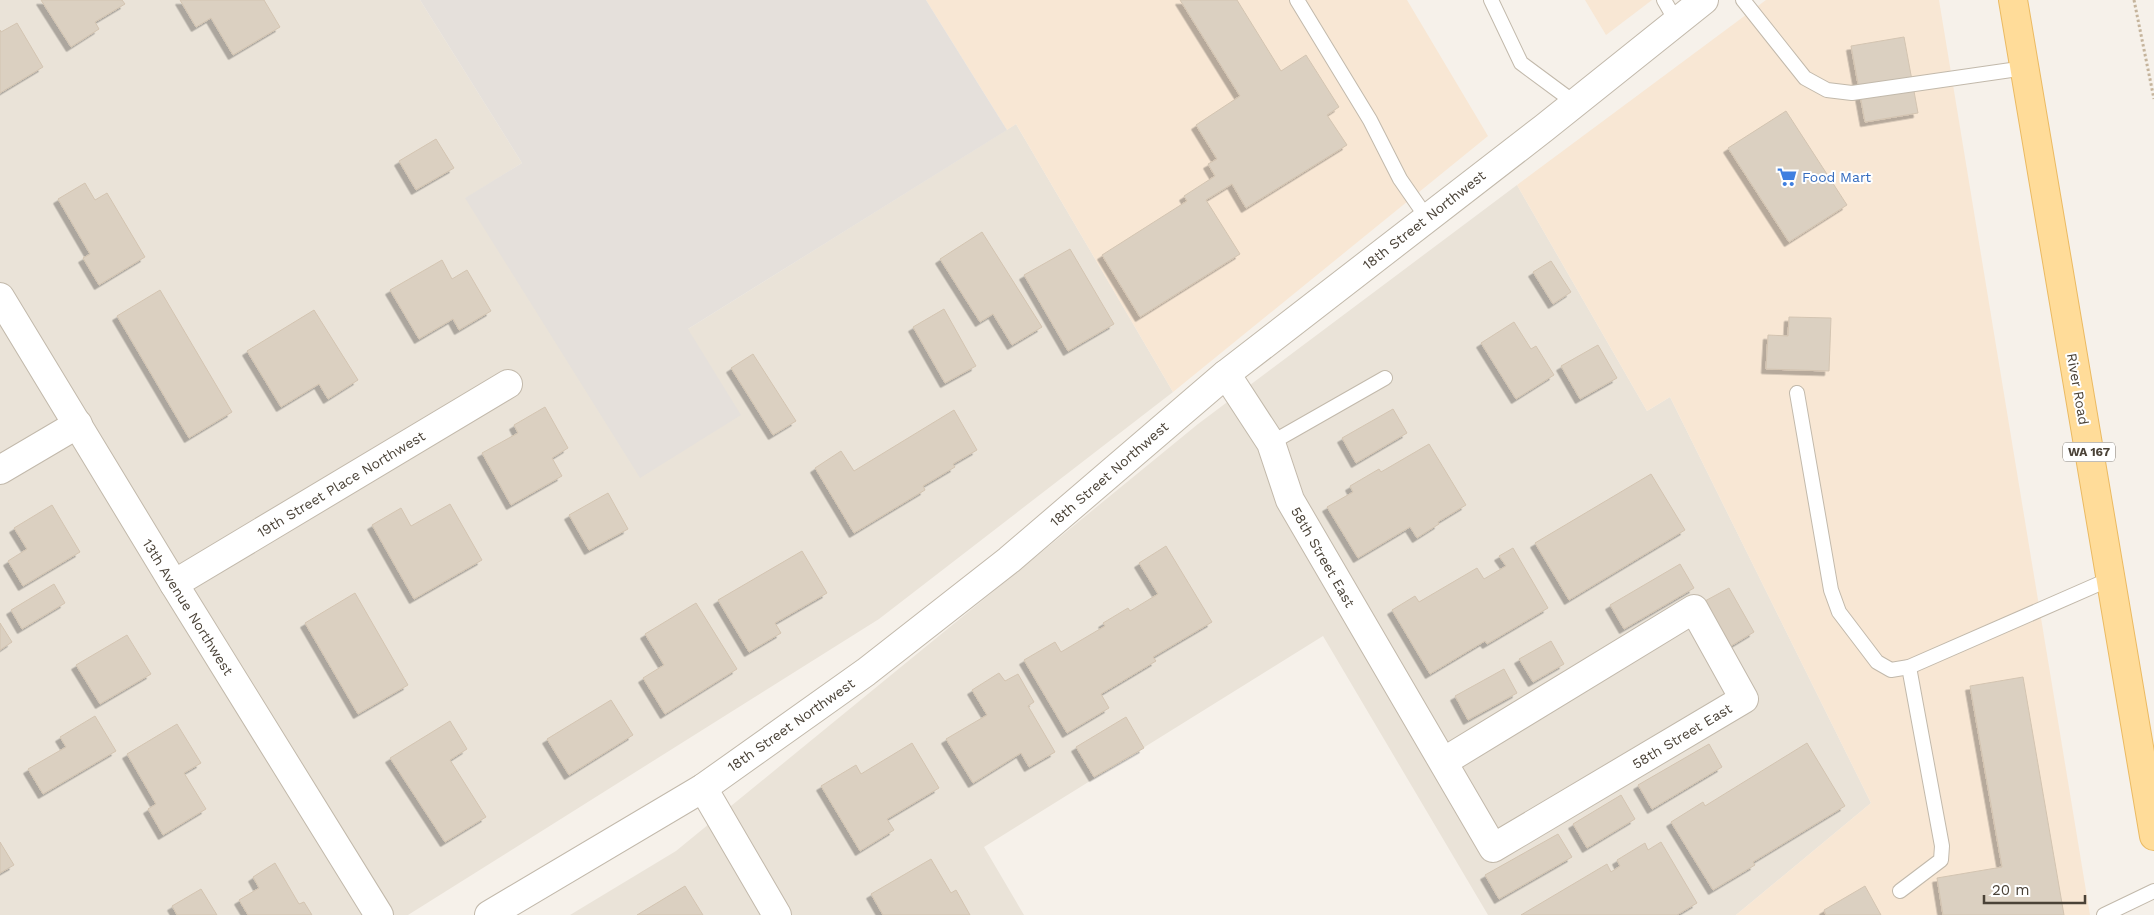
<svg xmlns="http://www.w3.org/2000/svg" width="2154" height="915" font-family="'Work Sans',sans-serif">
<defs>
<filter id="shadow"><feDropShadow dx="-4.5" dy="4.5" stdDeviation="0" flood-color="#0004"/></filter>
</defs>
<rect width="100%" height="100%" fill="#f6f1ea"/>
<g fill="#eae3d8">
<polygon points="0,0 420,0 522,163 466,198 688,329 1016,124 1173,392 879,619 408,915 0,915"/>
<polygon points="1517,185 1647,411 1670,397 1871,803 1736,915 1488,915 1323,636 984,847 1024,915 570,915 676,851 1198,424"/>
</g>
<g fill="#f8e7d4">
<polygon points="926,0 1407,0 1488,136 1173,392 1016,124 1007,130"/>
<polygon points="1585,0 1652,0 1606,35"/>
<polygon points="1766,0 1939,0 2090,915 1736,915 1871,803 1670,397 1647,411 1517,185"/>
</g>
<polygon fill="#e5e0db" points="420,0 926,0 1007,130 688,329 741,415 640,478 465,198 522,163"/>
<g fill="#dbd0c1" stroke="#d3c4b1" filter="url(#shadow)">
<polygon points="41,0 122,0 125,4 95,22 99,29 71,47"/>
<polygon points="180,0 264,0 280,27 233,55 211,18 196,27"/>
<polygon points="1180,0 1237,0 1281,71 1306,55 1339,107 1327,115 1347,145 1246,208 1232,184 1206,200 1240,254 1140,317 1102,255 1187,201 1184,196 1215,176 1208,164 1217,159 1196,125 1240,96"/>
<polygon points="17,23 43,67 0,93 0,30 1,32"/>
<polygon points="1904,37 1918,113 1865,122 1851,46"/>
<polygon points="1786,111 1847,205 1789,242 1728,148"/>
<polygon points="436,139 454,168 416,190 399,161"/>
<polygon points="85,183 95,200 107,193 145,257 99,285 83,258 90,254 58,199"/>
<polygon points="982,232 1042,327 1012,345 993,314 980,322 940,259"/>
<polygon points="1070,249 1114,324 1068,351 1024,275"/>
<polygon points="442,260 452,279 467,270 491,311 459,330 453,319 419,339 390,290"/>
<polygon points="1551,261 1571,292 1553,304 1533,272"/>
<polygon points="160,290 232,412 189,438 117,316"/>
<polygon points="944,309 976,366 945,383 913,327"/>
<polygon points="314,310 358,380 328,399 319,384 281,407 247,351"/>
<polygon points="1789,317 1831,318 1829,371 1766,369 1768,335 1788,336"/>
<polygon points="1514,322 1531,349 1536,346 1554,375 1516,399 1481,343"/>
<polygon points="1598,345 1617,378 1580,399 1561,366"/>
<polygon points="753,354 796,421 773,435 731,368"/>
<polygon points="545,407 568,448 552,458 562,476 511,505 482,453 518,433 514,425"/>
<polygon points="1393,409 1407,433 1356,463 1342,438"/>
<polygon points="954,410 977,450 953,464 955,467 923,486 925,490 854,533 815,468 841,451 854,471"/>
<polygon points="1429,444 1466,505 1438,522 1439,524 1417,538 1410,527 1358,558 1327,507 1353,492 1350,486 1379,469 1381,472"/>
<polygon points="1651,474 1685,530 1569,600 1535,543"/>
<polygon points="608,493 628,529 589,550 569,515"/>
<polygon points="450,504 482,560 414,599 372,525 401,508 411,526"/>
<polygon points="52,505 80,552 23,586 8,561 27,549 14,528"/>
<polygon points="1166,546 1212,622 1153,657 1156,661 1101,694 1109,708 1067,733 1024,660 1055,642 1061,652 1105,626 1103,623 1128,608 1130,611 1158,594 1139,563"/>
<polygon points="1513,548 1548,608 1487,644 1485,641 1430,674 1392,610 1415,596 1419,602 1477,568 1484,579 1506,566 1499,556"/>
<polygon points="802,551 827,593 775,623 781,633 749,652 718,600"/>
<polygon points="1680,564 1694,588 1624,629 1610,605"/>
<polygon points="54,584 65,603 22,629 11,610"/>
<polygon points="1729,588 1754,632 1731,646 1705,601"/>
<polygon points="355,593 408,685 358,714 305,623"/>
<polygon points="696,603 737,669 665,714 643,678 664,665 645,634"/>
<polygon points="0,623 12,642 0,650"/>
<polygon points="127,635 151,674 100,704 76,665"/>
<polygon points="1551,641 1564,664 1533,682 1519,659"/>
<polygon points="1504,669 1517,693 1468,720 1455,696"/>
<polygon points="999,673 1005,681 1018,674 1034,702 1028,706 1055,752 1029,767 1021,753 973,783 946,739 987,715 972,690"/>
<polygon points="2023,677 2064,915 1943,915 1937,878 2002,867 1970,686"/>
<polygon points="611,700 633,735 569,775 547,739"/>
<polygon points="95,716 116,751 43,794 28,769 66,747 60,737"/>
<polygon points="1126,717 1144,748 1094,777 1076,747"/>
<polygon points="450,721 467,749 450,760 486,817 445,842 390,758"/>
<polygon points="177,724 201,763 184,773 206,809 163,835 148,809 156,804 127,754"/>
<polygon points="912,743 939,788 887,819 894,830 860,851 821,786 856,765 861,774"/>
<polygon points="1807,743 1845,806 1753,862 1755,865 1713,890 1671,822 1703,802 1705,806"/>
<polygon points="1709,744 1722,767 1652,809 1638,785"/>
<polygon points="1621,795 1635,819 1587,848 1573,824"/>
<polygon points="1558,834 1572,857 1499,899 1485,875"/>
<polygon points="0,842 14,865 0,873"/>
<polygon points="1661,842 1697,903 1677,915 1521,915 1607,864 1611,872 1620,866 1617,860 1645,843 1648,850"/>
<polygon points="931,859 951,893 956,890 970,915 883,915 871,894"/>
<polygon points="275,863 299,904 304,902 312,915 248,915 239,900 259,888 253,877"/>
<polygon points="685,886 703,915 637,915"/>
<polygon points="1865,886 1881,915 1826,915 1824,910"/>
<polygon points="201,889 217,915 177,915 172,906"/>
</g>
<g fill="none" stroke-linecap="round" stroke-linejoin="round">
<defs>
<g id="service">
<polyline points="1297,0 1370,120 1400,179 1427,218"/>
<polyline points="1491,0 1521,63 1575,103"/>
<polyline points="1664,0 1676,21"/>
<polyline points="1743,0 1805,78 1827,90 1852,93 2025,68"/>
<polyline points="1797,393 1831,590 1839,612 1877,662 1891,670 1909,667 2110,579"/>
<polyline points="1271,443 1385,378"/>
<polyline points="1900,891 1941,860 1942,846 1909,667"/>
<polyline points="2104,915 2154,891"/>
</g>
<g id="minor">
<polyline points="0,297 174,584 379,915"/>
<polyline points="1226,374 1271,443 1290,500 1493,848 1744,699 1694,609 1443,762"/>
<polyline points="0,470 78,424"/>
<polyline points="174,584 508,384"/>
<polyline points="703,788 777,915"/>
</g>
<polyline id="tertiary" points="489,915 703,788 866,672 1009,560 1226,374 1544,128 1704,0"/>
<polyline id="primary" points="2013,0 2154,836"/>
</defs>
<use href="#service" stroke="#c2b9ab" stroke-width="16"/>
<use href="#minor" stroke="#c2b9ab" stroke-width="30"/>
<use href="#tertiary" stroke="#c2b9ab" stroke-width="30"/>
<use href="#primary" stroke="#ebba62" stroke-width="30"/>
<polyline stroke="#c5b49c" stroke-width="3" stroke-dasharray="2.5 2.5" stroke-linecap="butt" points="2134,0 2154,99"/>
<use href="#service" stroke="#fff" stroke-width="14"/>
<use href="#minor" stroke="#fff" stroke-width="28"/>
<use href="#tertiary" stroke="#fff" stroke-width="28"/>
<use href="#primary" stroke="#ffdc99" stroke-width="28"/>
</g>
<defs>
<symbol id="supermarket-bare" viewBox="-9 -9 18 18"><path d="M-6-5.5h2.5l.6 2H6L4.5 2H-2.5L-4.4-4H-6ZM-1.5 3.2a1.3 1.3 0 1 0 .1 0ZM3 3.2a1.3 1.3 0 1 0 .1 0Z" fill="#3f7fe0" stroke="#fff" stroke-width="2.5" paint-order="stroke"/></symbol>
</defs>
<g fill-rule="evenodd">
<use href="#supermarket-bare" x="1773" y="163" width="28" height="28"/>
</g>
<g text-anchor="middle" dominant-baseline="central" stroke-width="4" stroke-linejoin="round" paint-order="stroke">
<rect fill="#fff" stroke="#807b73" stroke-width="1" x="2063" y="442.5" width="52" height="19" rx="4"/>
<g font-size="12" font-weight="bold" fill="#4a4237">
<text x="2089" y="452">WA 167</text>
</g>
<g font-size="14" fill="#366cbe" stroke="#fff" text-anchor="start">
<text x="1802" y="177">Food Mart</text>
</g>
<g font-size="14" fill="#4a4237" stroke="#fff">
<text transform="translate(1424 220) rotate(-38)">18th Street Northwest</text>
<text transform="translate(2078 389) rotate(80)">River Road</text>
<text transform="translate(1109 474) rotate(-41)">18th Street Northwest</text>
<text transform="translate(341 484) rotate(-31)">19th Street Place Northwest</text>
<text transform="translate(1323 557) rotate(60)">58th Street East</text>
<text transform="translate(188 607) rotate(58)">13th Avenue Northwest</text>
<text transform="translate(791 725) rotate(-35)">18th Street Northwest</text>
<text transform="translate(1682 736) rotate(-31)">58th Street East</text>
</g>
</g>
<path d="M1984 895v8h101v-8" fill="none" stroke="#4a4237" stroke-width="2.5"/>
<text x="1992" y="895" font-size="15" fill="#4a4237" stroke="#ffffff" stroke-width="4" paint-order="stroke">20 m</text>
</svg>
